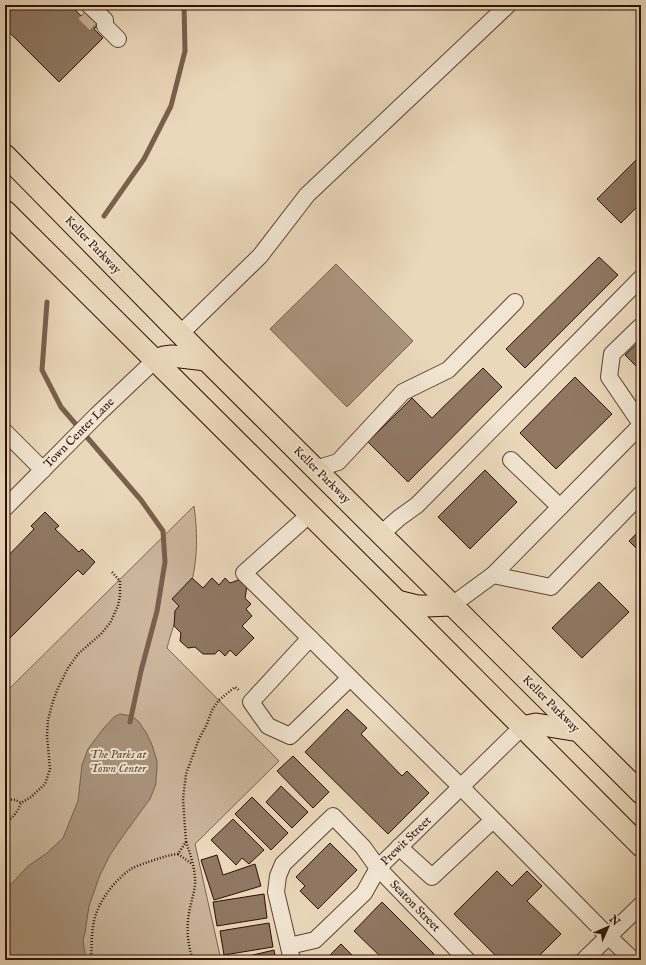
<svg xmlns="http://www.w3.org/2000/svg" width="646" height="965" font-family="'IM FELL English',serif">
<rect width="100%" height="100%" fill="#ebd8bb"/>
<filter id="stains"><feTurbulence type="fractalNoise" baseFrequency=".005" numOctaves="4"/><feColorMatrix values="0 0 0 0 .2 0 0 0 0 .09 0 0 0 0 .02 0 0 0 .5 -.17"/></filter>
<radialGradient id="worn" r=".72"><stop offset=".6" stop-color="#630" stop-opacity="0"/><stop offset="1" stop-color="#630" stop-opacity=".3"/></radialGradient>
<path fill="#cbb69c" stroke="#7c6451" d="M 194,506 C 198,536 198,565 188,594 C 184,605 179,615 174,625 C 171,633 169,641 167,648 L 279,761 L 195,844 L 221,960 L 5,960 L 5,825 L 6,821 L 5,818 L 5,693 Z"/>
<g fill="#aa947d" stroke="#78604d">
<polygon points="336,264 413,341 347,407 270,329"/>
<polygon points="120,714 132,716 139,722 147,734 152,745 157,761 157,770 156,778 156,784 150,799 125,833 110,855 100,875 89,906 85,933 83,940 86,960 9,960 5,953 5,891 28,866 47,853 63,838 78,801 82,765 88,749 103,729 114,717"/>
</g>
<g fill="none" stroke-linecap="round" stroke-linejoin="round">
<g stroke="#78604d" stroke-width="5">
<polyline points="104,216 144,159 171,106 185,51 184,5"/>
<polyline points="47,302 42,370 61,407 141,500 163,531 165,562 157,611 141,671 130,722"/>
</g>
</g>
<g fill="#907864" stroke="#2d1106">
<polygon points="5,5 71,5 81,16 90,7 103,20 94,29 103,38 59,82 5,28"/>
<polygon points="641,155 641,203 621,223 597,199"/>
<polygon points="599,257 618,275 525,368 506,349"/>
<polygon points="641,340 641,371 625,355"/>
<polygon points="483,368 502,387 408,482 368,442 412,398 432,418"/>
<polygon points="575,377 612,414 556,469 520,433"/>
<polygon points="485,470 517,502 470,549 438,517"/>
<polygon points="45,512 59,526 55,529 79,552 82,549 95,562 83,575 78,570 5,643 5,559 34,529 31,526"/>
<polygon points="641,529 641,553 629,541"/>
<polygon points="192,578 203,588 212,578 219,585 225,578 230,583 241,579 247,586 245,598 251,604 246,609 252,616 242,626 254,638 236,656 230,650 225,656 219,650 215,654 203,654 195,647 188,648 180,641 181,633 174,626 175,611 179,606 172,599"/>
<polygon points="599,582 629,612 582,658 552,628"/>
<polygon points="347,709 367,728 361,734 402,776 407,771 429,793 388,834 305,752"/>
<polygon points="293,756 329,792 313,808 277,771"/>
<polygon points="281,786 308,812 292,828 266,802"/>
<polygon points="252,797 288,833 271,850 235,814"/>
<polygon points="233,819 264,850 249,864 242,858 236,865 211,840"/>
<polygon points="330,843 357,870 318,909 300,891 305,886 296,877"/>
<polygon points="217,855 223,875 255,864 261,886 214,900 201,860"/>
<polygon points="497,871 512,886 527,871 542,886 527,901 561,934 535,960 500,960 454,914"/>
<polygon points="264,894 267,918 217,926 213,902"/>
<polygon points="382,902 434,954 428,960 384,960 354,931"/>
<polygon points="269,923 273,947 224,955 220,931"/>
<polygon points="341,944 357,960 325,960"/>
<polygon points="274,950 276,960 232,960"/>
</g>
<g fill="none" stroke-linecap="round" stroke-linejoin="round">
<polyline stroke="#cebaa0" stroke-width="16" stroke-dasharray="16 8" stroke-linecap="butt" points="84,13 97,26"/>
<defs>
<g id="minor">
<polyline points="89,5 105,20 105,26 118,39"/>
<polyline points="641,326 612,354 609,377 641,424"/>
<polyline points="180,334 260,256 307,195 508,5"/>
<polyline points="5,432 43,470"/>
<polyline points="511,460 560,507"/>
<polyline points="315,469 338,462 403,392 448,370 515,302"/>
<polyline points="5,508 97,415 155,360"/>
<polyline points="310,514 244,573 461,787 608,936 633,960"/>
<polyline points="381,534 399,518 417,505 641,278"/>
<polyline points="493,575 551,587 641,494"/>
<polyline points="452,605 493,575 641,425"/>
<polyline points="310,638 251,702 268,726 290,736 350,678"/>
<polyline points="399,847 432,877 493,820"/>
<polyline points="289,946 315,940 364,893 378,868 522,727"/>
<polyline points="292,960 276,892 278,876 283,864 333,816 363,847 378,868 467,960"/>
<polyline points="584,960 641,905"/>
</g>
<g id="major">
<polyline points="5,155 206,360 641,793"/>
<polyline points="5,211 397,601 641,846"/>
<polyline points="155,360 164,357 172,356 206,360"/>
<polyline points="397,601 417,606 426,606 452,605"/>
<polyline points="522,727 536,724 579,731"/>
</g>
</defs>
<use href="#minor" stroke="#5c4333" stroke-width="18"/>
<use href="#major" stroke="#2d1106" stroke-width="23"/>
<g stroke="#2d1106" stroke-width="2.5" stroke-dasharray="1 2" stroke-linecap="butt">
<polyline points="5,799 16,800 21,803"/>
<polyline points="5,825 6,821 12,818 18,810 21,803 31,797 45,784 50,769 47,736 48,720 53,701 58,688 68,668 78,654 101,634 110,623 118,606 120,596 120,581 111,571"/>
<path d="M 186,842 C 190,853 194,865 195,878 C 196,888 192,898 190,908 C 186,926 187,943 193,960"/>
<polyline points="178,854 192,864"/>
<path d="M 91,960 C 92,946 91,931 95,917 C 101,898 115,880 131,869 C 136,866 143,864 148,862 C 158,859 167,855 178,854 L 186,842 L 183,799 L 186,774 L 199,739 L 207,724 L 212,710 L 219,700 L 235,687 L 240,691"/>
</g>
<use href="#minor" stroke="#f2e6d3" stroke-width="16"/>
<use href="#major" stroke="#ebd8bb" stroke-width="21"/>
</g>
<g text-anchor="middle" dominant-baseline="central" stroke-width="4" stroke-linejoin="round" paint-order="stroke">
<g font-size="12" fill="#2d1106" stroke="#f2e6d3">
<text transform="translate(93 245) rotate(46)">Keller Parkway</text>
<text transform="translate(79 433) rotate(-45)">Town Center Lane</text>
<text transform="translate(322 475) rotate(45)">Keller Parkway</text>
<text transform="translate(551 704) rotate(45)">Keller Parkway</text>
<text transform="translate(406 841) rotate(-44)">Prewit Street</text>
<text transform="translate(415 906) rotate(46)">Seaton Street</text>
</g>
<g font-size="12" font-style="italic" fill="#644b3a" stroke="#f2e6d3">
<text x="118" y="754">The Parks at<tspan x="118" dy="14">Town Center</tspan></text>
</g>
</g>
<rect width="646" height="965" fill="none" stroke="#ebd8bb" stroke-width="20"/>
<rect x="6" y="6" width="634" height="953" fill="none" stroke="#2d1106" stroke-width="2"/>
<rect x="10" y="10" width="626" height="945" fill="none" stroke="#2d1106"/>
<g transform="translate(608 927) rotate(45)" stroke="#f2e6d3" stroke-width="3" paint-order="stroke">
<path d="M0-3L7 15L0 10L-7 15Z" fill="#2d1106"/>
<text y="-6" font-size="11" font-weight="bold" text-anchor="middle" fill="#2d1106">N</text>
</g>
<rect width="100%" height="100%" filter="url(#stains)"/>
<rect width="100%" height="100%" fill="url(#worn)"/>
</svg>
